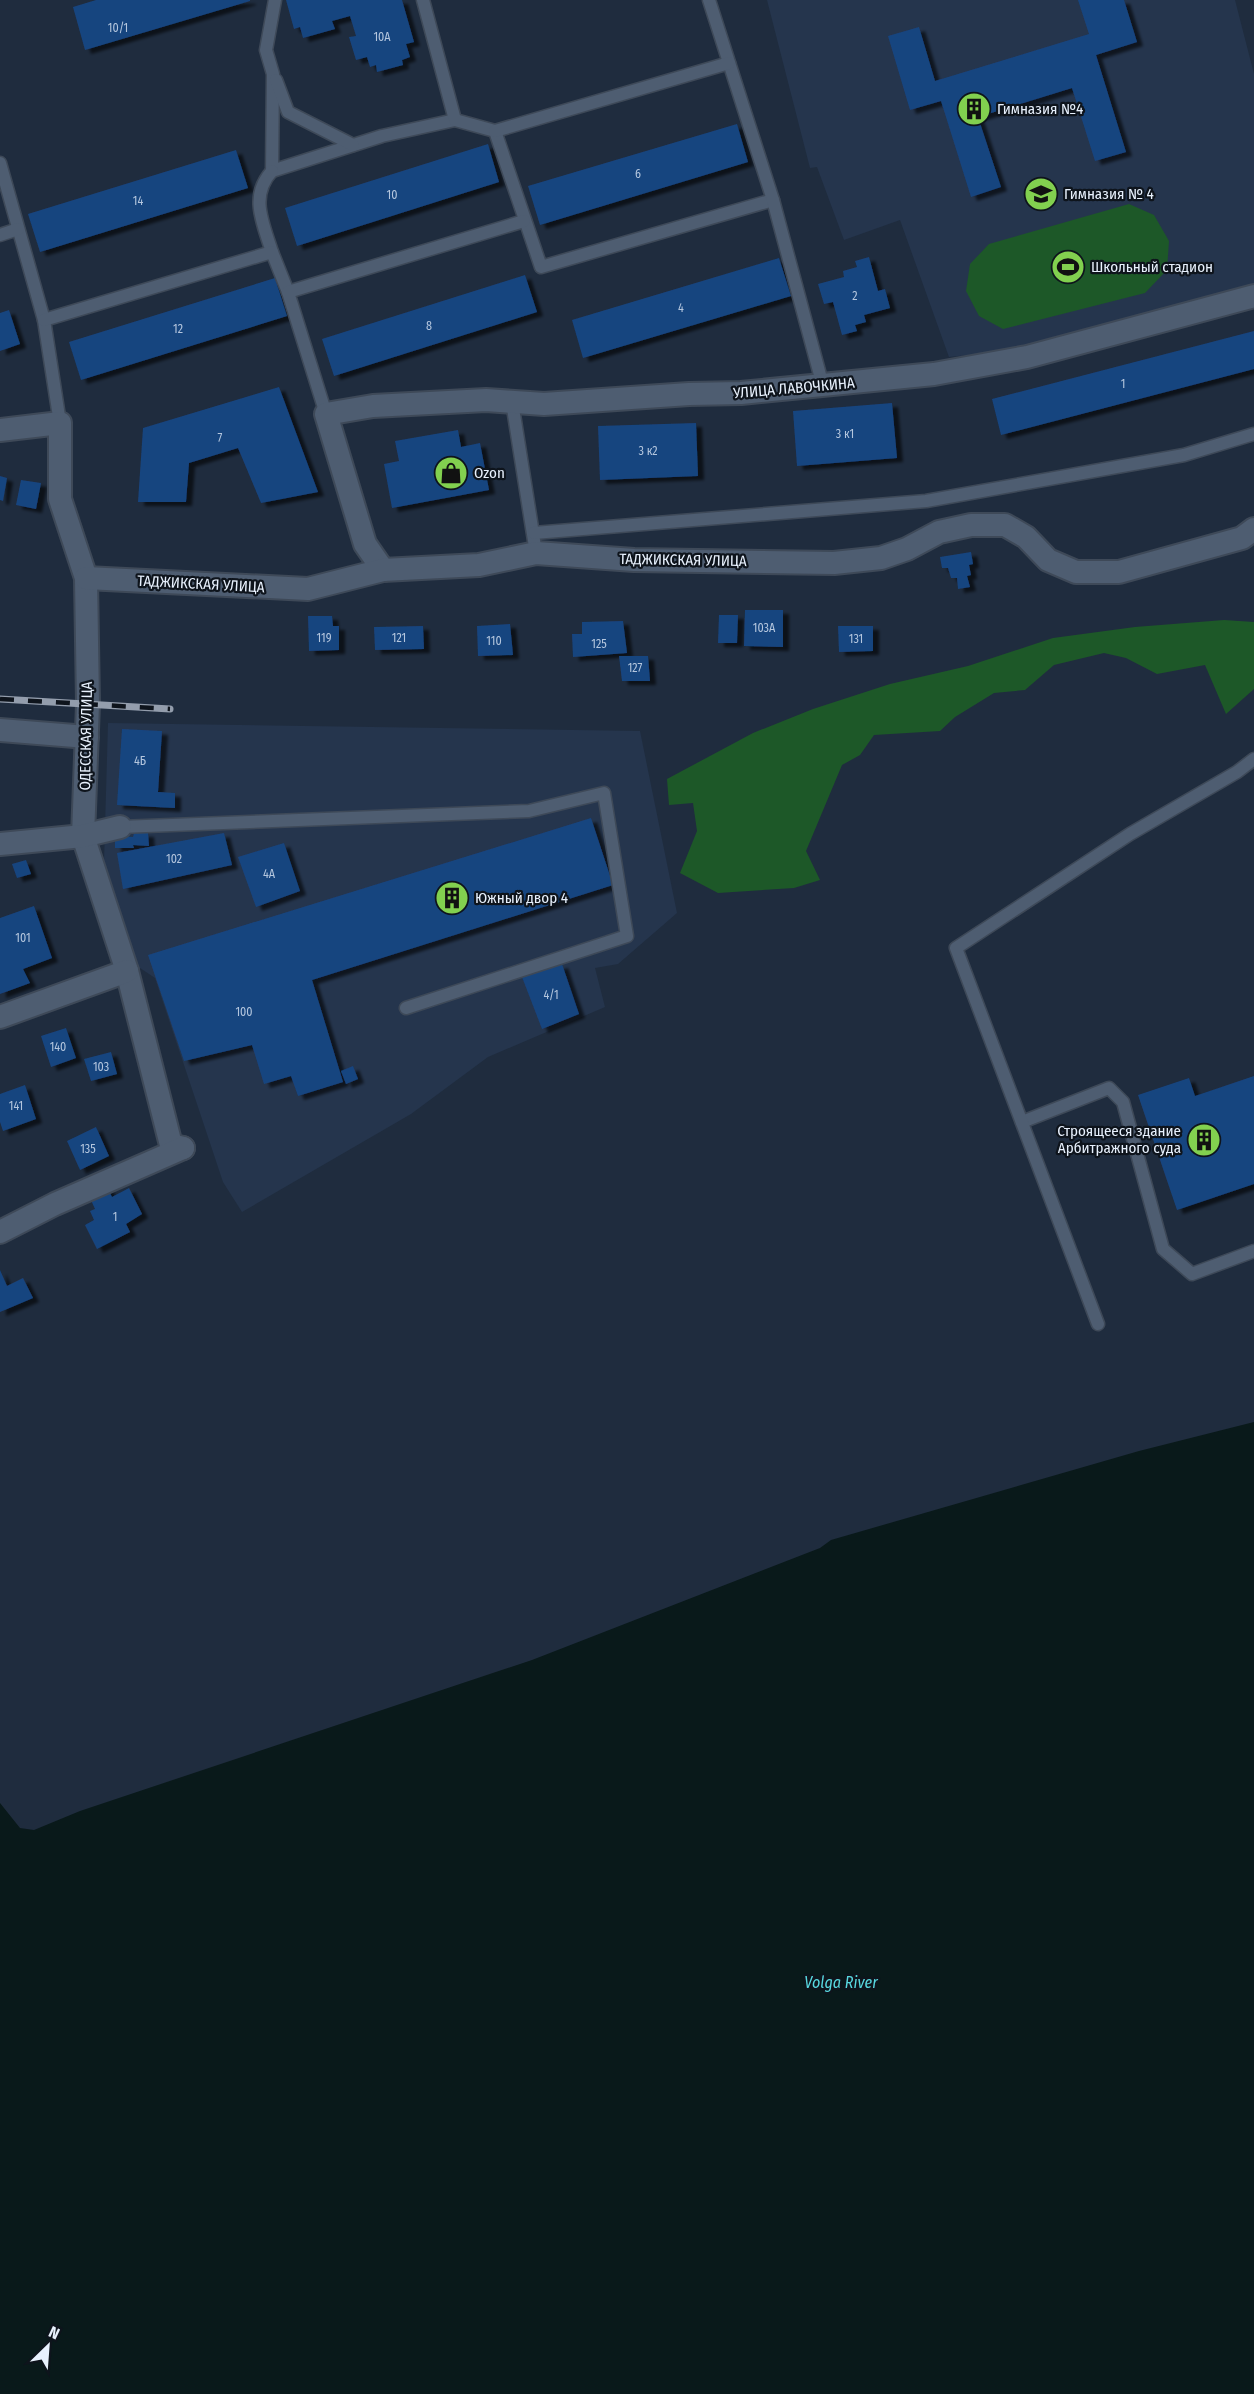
<svg xmlns="http://www.w3.org/2000/svg" width="1254" height="2394" font-family="'Fira Sans Condensed',sans-serif">
<defs>
<filter id="shadow"><feDropShadow dx="6" dy="4" stdDeviation="1.5" flood-color="#0009"/></filter>
</defs>
<rect width="100%" height="100%" fill="#1f2c3e"/>
<g fill="#25354d">
<polygon points="767,0 1235,0 1254,74 1254,287 1015,350 949,357 900,220 844,240 817,167 810,168"/>
<polygon points="108,723 640,731 677,913 618,964 595,968 605,1007 488,1057 411,1114 242,1212 223,1182 155,978 137,966 104,862"/>
</g>
<g fill="#1d5828">
<polygon points="1129,204 1154,215 1169,241 1167,270 1145,293 1003,329 979,316 966,291 970,264 989,244"/>
<polygon points="1224,620 1254,622 1254,689 1226,714 1205,665 1157,674 1126,658 1104,653 1054,665 1025,690 994,693 955,717 940,731 874,735 860,755 842,765 806,851 820,880 794,888 718,893 680,873 697,831 693,803 669,805 667,779 753,733 813,709 890,684 968,666 1053,638 1135,627"/>
</g>
<polygon fill="#09191a" points="1254,1422 1254,2394 0,2394 0,1803 20,1828 34,1830 80,1811 532,1660 820,1548 831,1540 1139,1451"/>
<g fill="#18447f" filter="url(#shadow)">
<polygon points="96,0 250,0 250,1 85,50 73,7"/>
<polygon points="286,0 402,0 414,42 406,44 410,57 402,60 403,65 377,72 376,65 370,67 367,57 356,60 349,37 356,36 350,16 332,21 335,29 303,38 300,27 294,29"/>
<polygon points="1078,0 1124,0 1137,42 1096,55 1126,152 1095,161 1072,88 978,117 1001,187 971,197 941,101 910,110 888,36 919,27 935,81 1089,34"/>
<polygon points="737,124 748,162 540,225 528,186"/>
<polygon points="488,144 499,182 297,246 285,208"/>
<polygon points="236,150 248,188 40,252 28,214"/>
<polygon points="869,257 878,291 885,289 890,308 864,315 866,322 855,325 857,331 842,335 833,302 824,304 818,284 844,277 843,271 857,267 855,261"/>
<polygon points="779,258 791,296 583,358 572,320"/>
<polygon points="525,275 537,312 334,376 322,339"/>
<polygon points="275,278 287,316 81,380 69,342"/>
<polygon points="9,310 20,344 0,351 0,313"/>
<polygon points="1254,331 1254,369 1001,435 992,399"/>
<polygon points="279,387 318,492 261,503 238,448 189,463 186,502 138,502 143,428"/>
<polygon points="892,403 897,458 797,466 793,411"/>
<polygon points="696,423 698,476 600,480 598,426"/>
<polygon points="458,430 461,447 480,443 489,490 392,508 384,464 399,461 395,441"/>
<polygon points="0,476 7,478 3,501 0,500"/>
<polygon points="21,480 41,483 36,509 16,505"/>
<polygon points="971,552 973,564 969,565 971,575 967,576 970,587 958,589 957,578 951,578 948,568 942,568 940,557"/>
<polygon points="745,610 783,610 783,647 744,646"/>
<polygon points="719,615 738,615 737,643 718,643"/>
<polygon points="308,616 332,616 333,626 339,626 339,650 309,651"/>
<polygon points="623,621 627,653 573,657 572,634 582,634 582,622"/>
<polygon points="510,624 513,655 478,656 477,626"/>
<polygon points="423,626 424,649 375,650 374,627"/>
<polygon points="838,626 873,626 873,651 839,652"/>
<polygon points="619,656 648,656 650,681 622,681"/>
<polygon points="122,729 162,731 158,792 175,793 175,808 117,805"/>
<polygon points="591,818 613,885 312,980 343,1082 298,1096 291,1076 264,1084 252,1045 184,1061 148,955"/>
<polygon points="134,833 148,833 149,846 133,845 134,848 115,848 115,836 133,837"/>
<polygon points="224,833 232,865 123,889 117,853"/>
<polygon points="284,843 300,891 256,907 238,857"/>
<polygon points="26,860 31,874 17,878 12,864"/>
<polygon points="34,906 52,958 23,969 30,983 0,994 0,918"/>
<polygon points="562,964 579,1014 542,1029 522,977"/>
<polygon points="66,1028 76,1058 51,1067 41,1036"/>
<polygon points="111,1052 117,1074 91,1081 84,1059"/>
<polygon points="353,1066 358,1079 346,1084 341,1071"/>
<polygon points="1254,1076 1254,1184 1177,1210 1138,1095 1189,1078 1195,1096"/>
<polygon points="25,1085 36,1119 3,1131 0,1122 0,1094"/>
<polygon points="96,1127 109,1156 80,1170 67,1141"/>
<polygon points="107,1187 112,1197 129,1188 142,1214 126,1224 130,1232 97,1249 85,1225 94,1220 90,1211 95,1209 90,1198"/>
<polygon points="0,1270 7,1286 23,1278 33,1298 0,1312"/>
</g>
<g fill="none" stroke-linecap="round" stroke-linejoin="round">
<defs>
<g id="service">
<polyline points="275,0 266,50 273,74 272,171 382,136 455,120"/>
<polyline points="423,0 455,120 495,131 541,267 773,200"/>
<polyline points="709,0 773,200 823,386"/>
<polyline points="276,80 288,112 353,145"/>
<polyline points="495,131 729,63"/>
<polyline points="0,163 44,320 60,423"/>
<polyline points="0,235 18,229"/>
<path d="M 272,252 C 263,223 249,196 272,171"/>
<polyline points="44,320 272,252 288,292"/>
<polyline points="512,402 536,553"/>
<polyline points="326,414 288,292 524,221"/>
<polyline points="534,533 926,501 1184,455 1254,434"/>
<polyline points="120,827 529,811 604,793 627,936 406,1008"/>
<polyline points="1022,1122 1109,1088 1123,1102 1163,1249 1192,1274 1254,1251"/>
<polyline points="1098,1324 956,948 1130,834 1237,772 1254,759"/>
</g>
<g id="minor">
<polyline points="0,430 60,423 60,499 86,578 88,704 83,836 127,971 171,1145 183,1148"/>
<polyline points="383,570 365,544 326,414 373,406 486,400 544,404 689,394 741,393 934,374 1027,357 1254,296"/>
<polyline points="86,578 308,589 383,570 479,565 536,553 634,560 834,563 881,558 907,549 939,532 971,525 1005,525 1026,537 1048,560 1076,572 1119,572 1242,538 1254,529"/>
<polyline points="0,730 87,737"/>
<polyline points="0,844 83,836 120,827"/>
<polyline points="0,1017 127,971"/>
<polyline points="0,1232 55,1204 183,1148"/>
</g>
</defs>
<use href="#service" stroke="#3e4958" stroke-width="15"/>
<use href="#minor" stroke="#3e4958" stroke-width="26"/>
<use href="#service" stroke="#4e5d71" stroke-width="12"/>
<use href="#minor" stroke="#4e5d71" stroke-width="22"/>
<defs>
<polyline id="rail" points="0,699 170,709"/>
</defs>
<use href="#rail" stroke="#939dac" stroke-width="7"/>
<use href="#rail" stroke="#0e141c" stroke-width="4.5" stroke-dasharray="14" stroke-linecap="butt"/>
</g>
<defs>
<symbol id="building-disc" viewBox="-11 -11 22 22"><circle r="9.5" fill="#82d04f" stroke="#0e141c"/><path d="M-4-6H4V6H1V3H-1V6H-4ZM-2.5-4.3h1.7v1.8h-1.7ZM.8-4.3h1.7v1.8H.8ZM-2.5-1h1.7V.8h-1.7ZM.8-1h1.7V.8H.8Z" fill="#111"/></symbol>
<symbol id="school-disc" viewBox="-11 -11 22 22"><circle r="9.5" fill="#82d04f" stroke="#0e141c"/><path d="M0-5L7-2L0 1L-7-2ZM-4 1L0 2.5L4 1V4Q0 6-4 4Z" fill="#111"/></symbol>
<symbol id="stadium-disc" viewBox="-11 -11 22 22"><circle r="9.5" fill="#82d04f" stroke="#0e141c"/><path d="M0-5a6.5 5 0 1 0 0 10a6.5 5 0 1 0 0-10ZM-3.5-1.8h7v3.6h-7Z" fill="#111"/></symbol>
<symbol id="shop-disc" viewBox="-11 -11 22 22"><circle r="9.5" fill="#82d04f" stroke="#0e141c"/><path d="M-5-2.5h2.3a2.7 3.5 0 0 1 5.4 0H5L5.5 6h-11ZM-1.5-2.5h3a1.5 2.3 0 0 0-3 0Z" fill="#111"/></symbol>
</defs>
<g fill-rule="evenodd">
<use href="#building-disc" x="955" y="90" width="38" height="38"/>
<use href="#school-disc" x="1022" y="175" width="38" height="38"/>
<use href="#stadium-disc" x="1049" y="248" width="38" height="38"/>
<use href="#shop-disc" x="432" y="454" width="38" height="38"/>
<use href="#building-disc" x="433" y="879" width="38" height="38"/>
<use href="#building-disc" x="1185" y="1121" width="38" height="38"/>
</g>
<g text-anchor="middle" dominant-baseline="central" stroke-width="4.5" stroke-linejoin="round" paint-order="stroke">
<g font-size="12" fill="#b4c6de">
<text x="118" y="28">10/1</text>
<text x="382" y="37">10А</text>
<text x="638" y="174">6</text>
<text x="392" y="195">10</text>
<text x="138" y="201">14</text>
<text x="855" y="296">2</text>
<text x="681" y="308">4</text>
<text x="429" y="326">8</text>
<text x="178" y="329">12</text>
<text x="1123" y="384">1</text>
<text x="845" y="434">3 к1</text>
<text x="220" y="438">7</text>
<text x="648" y="451">3 к2</text>
<text x="764" y="628">103А</text>
<text x="324" y="638">119</text>
<text x="399" y="638">121</text>
<text x="856" y="639">131</text>
<text x="494" y="641">110</text>
<text x="599" y="644">125</text>
<text x="635" y="668">127</text>
<text x="140" y="761">4Б</text>
<text x="174" y="859">102</text>
<text x="269" y="874">4А</text>
<text x="23" y="938">101</text>
<text x="551" y="995">4/1</text>
<text x="244" y="1012">100</text>
<text x="58" y="1047">140</text>
<text x="101" y="1067">103</text>
<text x="16" y="1106">141</text>
<text x="88" y="1149">135</text>
<text x="115" y="1217">1</text>
</g>
<g font-size="15" fill="#e8f1fd" stroke="#0e141c" text-anchor="start">
<text x="997" y="109">Гимназия №4</text>
<text x="1064" y="194">Гимназия № 4</text>
<text x="1091" y="267">Школьный стадион</text>
<text x="474" y="473">Ozon</text>
<text x="475" y="898">Южный двор 4</text>
<text x="1181" y="1131" text-anchor="end">Строящееся здание<tspan x="1181" dy="17">Арбитражного суда</tspan></text>
</g>
<g font-size="15" fill="#e8f1fd" stroke="#0e141c">
<text transform="translate(794 388) rotate(-5)">УЛИЦА ЛАВОЧКИНА</text>
<text transform="translate(683 560) rotate(1)">ТАДЖИКСКАЯ УЛИЦА</text>
<text transform="translate(201 584) rotate(3)">ТАДЖИКСКАЯ УЛИЦА</text>
<text transform="translate(86 736) rotate(-89)">ОДЕССКАЯ УЛИЦА</text>
</g>
<g font-size="16" font-style="italic" fill="#58d8e0" stroke="#0e141c">
<text x="841" y="1982">Volga River</text>
</g>
</g>
<g transform="translate(48 2346) rotate(25)" stroke="#0e141c" stroke-width="4.5" paint-order="stroke">
<path d="M0-4.5L10 22L0 15L-10 22Z" fill="#e8f1fd"/>
<text y="-9" font-size="16" font-weight="bold" text-anchor="middle" fill="#e8f1fd">N</text>
</g>
</svg>
